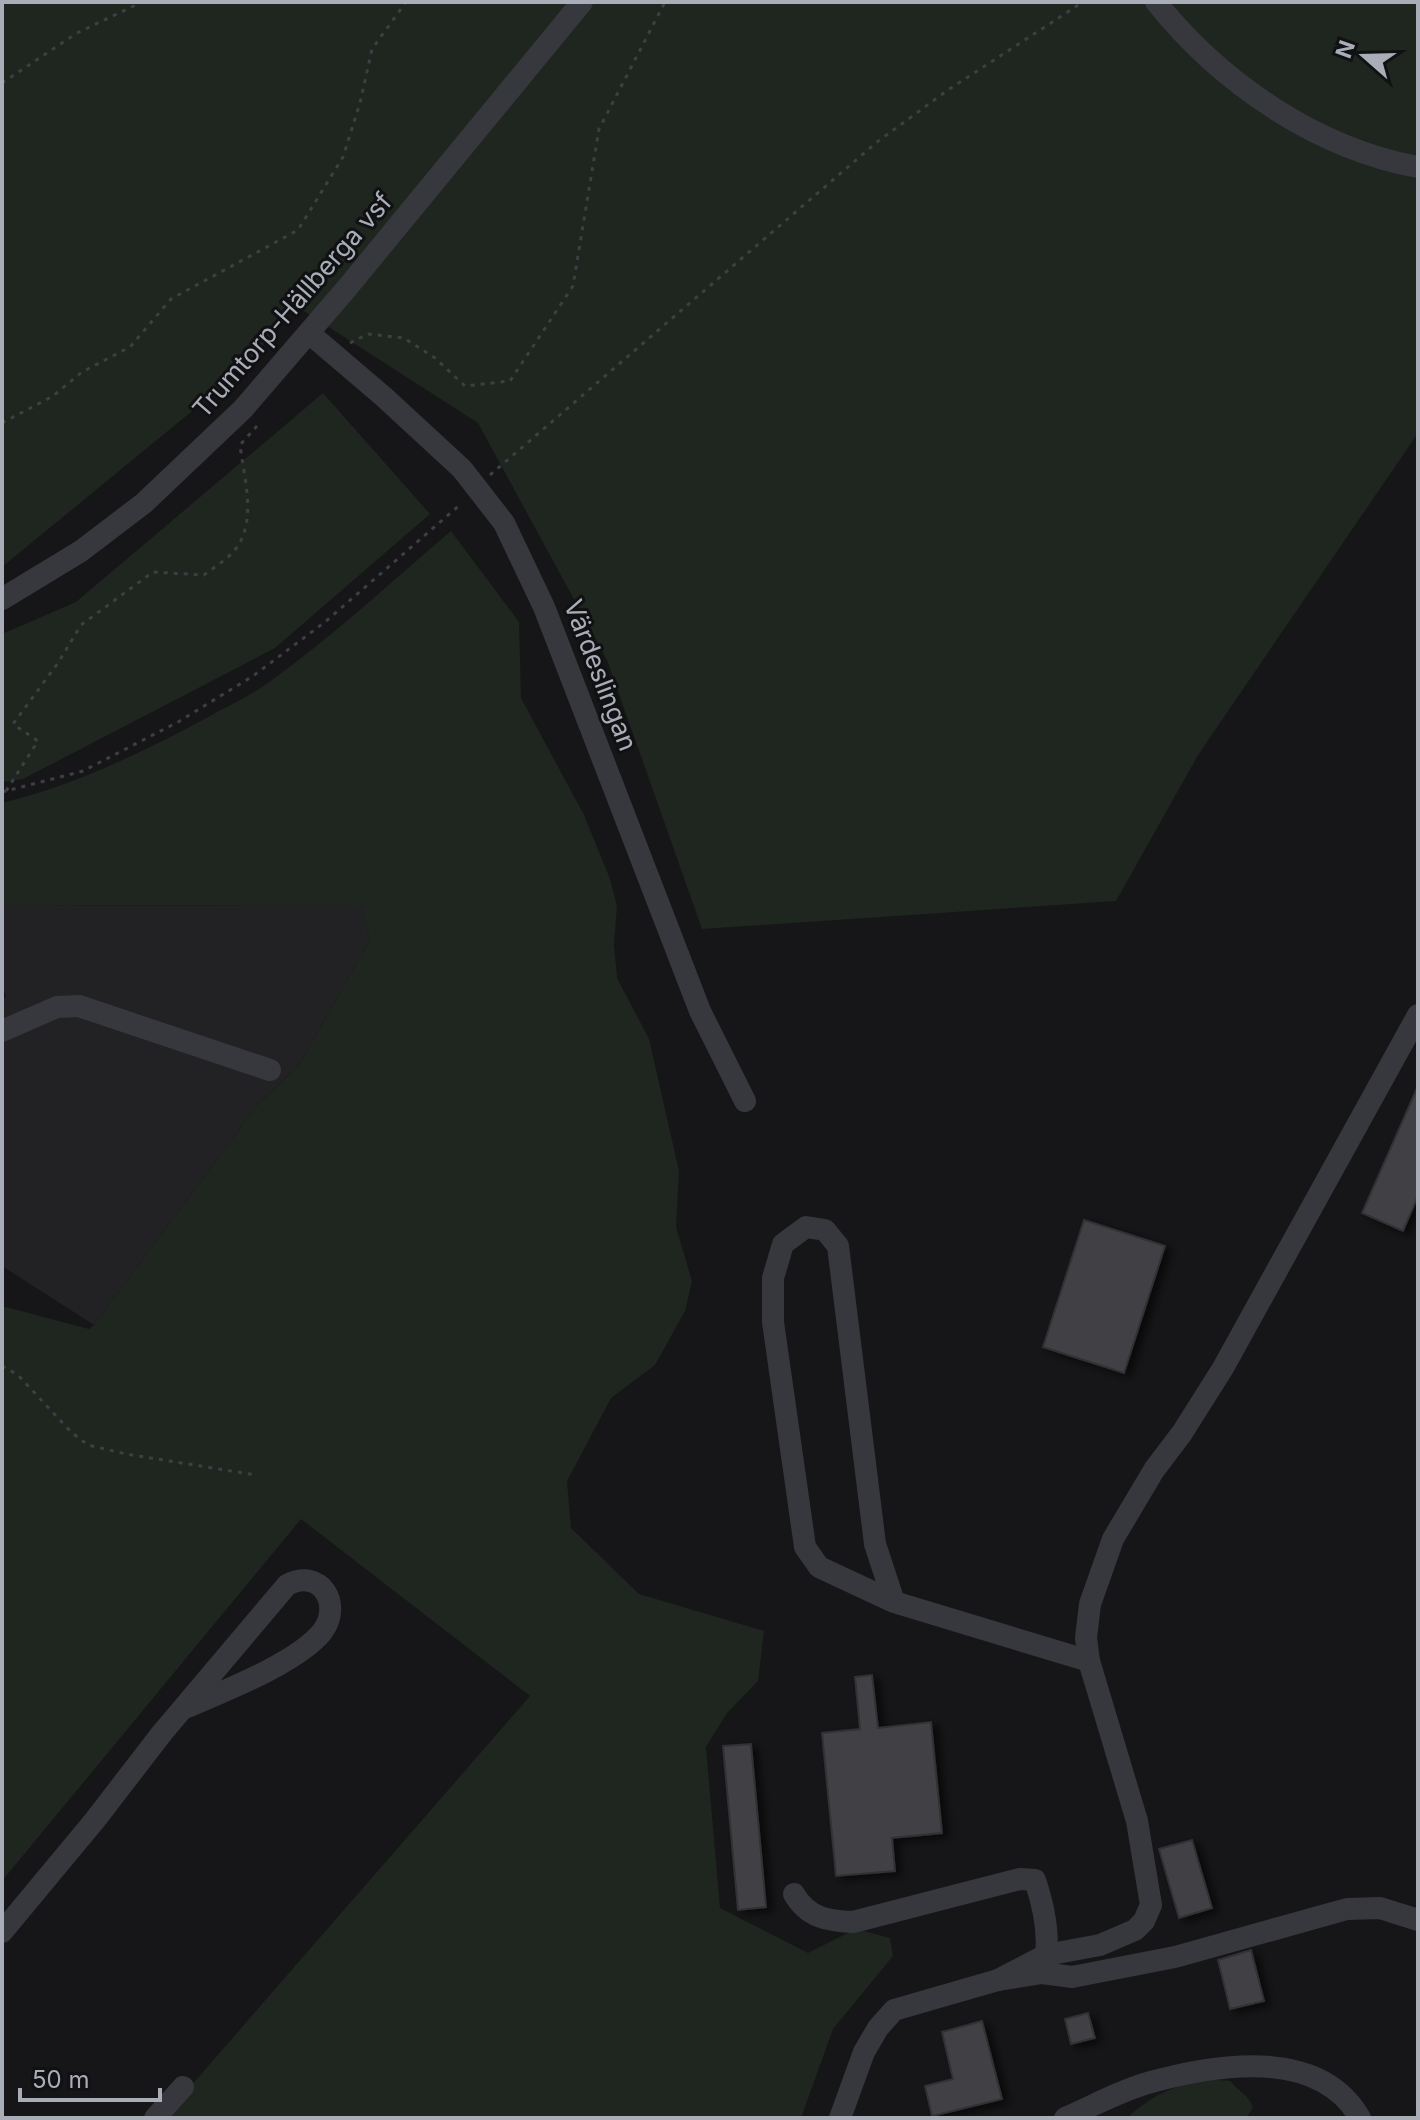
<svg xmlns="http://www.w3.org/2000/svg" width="1420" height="2120" font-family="Inter,sans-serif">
<defs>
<filter id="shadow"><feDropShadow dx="6" dy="3.5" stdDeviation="4" flood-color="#0009"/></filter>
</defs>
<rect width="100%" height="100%" fill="#161618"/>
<polygon fill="#222225" points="2,905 361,906 370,940 299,1065 258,1104 94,1325 2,1266 2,1001 6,996 2,987"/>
<g fill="#1e261f">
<polygon points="2,2 1418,2 1418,433 1198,755 1116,901 702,929 607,660 478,423 296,306 241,371 2,567"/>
<polygon points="323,393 430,514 275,648 23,779 2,782 2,634 76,602"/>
<path d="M 451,531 L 519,622 L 521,698 L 584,815 L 610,879 L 617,906 L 614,945 L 617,978 L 649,1039 L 679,1171 L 676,1227 L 692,1281 L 685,1311 L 655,1365 L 611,1398 L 567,1481 L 571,1528 L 639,1594 L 764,1631 L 758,1681 L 727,1713 L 706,1747 L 720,1908 L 808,1953 L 856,1929 L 890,1938 L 893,1956 L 833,2029 L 801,2118 L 163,2118 L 530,1696 L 301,1519 L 2,1881 L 2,1306 L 89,1329 L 94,1325 L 258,1104 L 299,1065 L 370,940 L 361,906 L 2,905 L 2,803 C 75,785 144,752 210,716 C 229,705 250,696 268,683 C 332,637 391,582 451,531 Z"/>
<path d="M 1207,2079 L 1230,2081 C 1238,2091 1250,2096 1253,2108 L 1246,2118 L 1133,2118 L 1130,2115 C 1158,2092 1172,2087 1207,2079 Z"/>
</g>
<g fill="#404145" stroke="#303034" stroke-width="2" filter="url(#shadow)">
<polygon points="1418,1086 1418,1196 1403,1231 1362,1213"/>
<polygon points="1084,1220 1165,1246 1124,1373 1043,1347"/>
<polygon points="872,1675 878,1728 931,1722 942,1833 892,1838 895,1871 836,1876 822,1733 860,1729 855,1677"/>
<polygon points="751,1744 766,1907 738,1910 723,1746"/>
<polygon points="1192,1840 1212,1908 1179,1918 1159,1849"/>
<polygon points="1251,1950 1264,2001 1230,2009 1218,1960"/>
<polygon points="1088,2013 1095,2038 1071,2044 1065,2019"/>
<polygon points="982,2021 1002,2099 932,2116 925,2086 953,2079 942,2032"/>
</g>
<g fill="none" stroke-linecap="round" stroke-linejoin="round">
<g stroke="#3d3f44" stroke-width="3" stroke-dasharray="4 6" stroke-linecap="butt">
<polyline points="2,83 77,33 142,2"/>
<polyline points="350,343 368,334 404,338 435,358 465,386 510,381 573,286 599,129 665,2"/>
<polyline points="2,423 53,396 82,372 130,347 171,299 298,230 343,157 360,103 372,49 406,2"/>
<polyline points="490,475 877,142 948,90 1083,2"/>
<path d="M 6,791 L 38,741 L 13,724 L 58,663 L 81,625 L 153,572 L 204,575 C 213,568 226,560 234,551 C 258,523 244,478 240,445 L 257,426"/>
<polyline points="2,792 83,771 178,722 253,676 325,622 462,503"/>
<polyline points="2,1366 18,1375 71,1432 88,1445 126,1454 256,1475"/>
</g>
<g stroke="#37383d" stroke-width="22">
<path d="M 1156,2 C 1220,82 1315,148 1418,167"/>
<polyline points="309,333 384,397 462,469 504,523 544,607 700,1011 745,1101"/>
<polyline points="2,599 81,551 144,503 243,409 347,288 582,2"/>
<polyline points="2,1031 57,1007 79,1006 270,1070"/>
<polyline points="894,1602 875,1544 838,1246 825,1230 806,1227 783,1244 773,1278 773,1322 805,1547 819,1567 894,1602 1089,1661"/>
<path d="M 794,1894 C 808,1918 828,1921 853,1922 L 1020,1879 L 1035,1880 C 1043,1904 1049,1930 1046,1955"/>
<path d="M 2,1932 L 95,1820 L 162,1733 L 287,1585 C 321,1567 343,1605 322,1632 C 297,1663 222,1692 185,1708"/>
<polyline points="998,1980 1046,1955 1100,1945 1135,1930 1144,1921 1151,1905 1137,1821 1089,1661 1086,1638 1090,1604 1113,1539 1154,1470 1182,1433 1223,1368 1418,1015"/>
<polyline points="155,2118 183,2087"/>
<polyline points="840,2118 864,2052 878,2028 894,2010 998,1980 1042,1973 1072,1977 1175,1957 1347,1909 1380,1908 1418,1920"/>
<path d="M 1065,2118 C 1093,2106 1121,2090 1151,2082 C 1217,2064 1319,2047 1360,2118"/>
</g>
</g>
<g text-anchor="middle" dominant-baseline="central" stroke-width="6" stroke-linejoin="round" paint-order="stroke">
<g font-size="26" fill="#a8adb8" stroke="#111113">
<text transform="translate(292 305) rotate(-49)">Trumtorp-Hällberga vsf</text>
<text transform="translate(601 675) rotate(69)">Värdeslingan</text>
</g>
</g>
<rect width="1420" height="2120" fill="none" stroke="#a8adb8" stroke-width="8"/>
<g transform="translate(1364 56) rotate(290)" stroke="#111113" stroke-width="6" paint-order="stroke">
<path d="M0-6L14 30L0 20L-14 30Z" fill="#a8adb8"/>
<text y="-12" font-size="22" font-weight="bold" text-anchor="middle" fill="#a8adb8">N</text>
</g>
<path d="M20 2088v12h140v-12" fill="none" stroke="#a8adb8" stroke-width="4"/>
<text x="32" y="2088" font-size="24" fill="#a8adb8" stroke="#111113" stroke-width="6" paint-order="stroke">50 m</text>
</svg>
